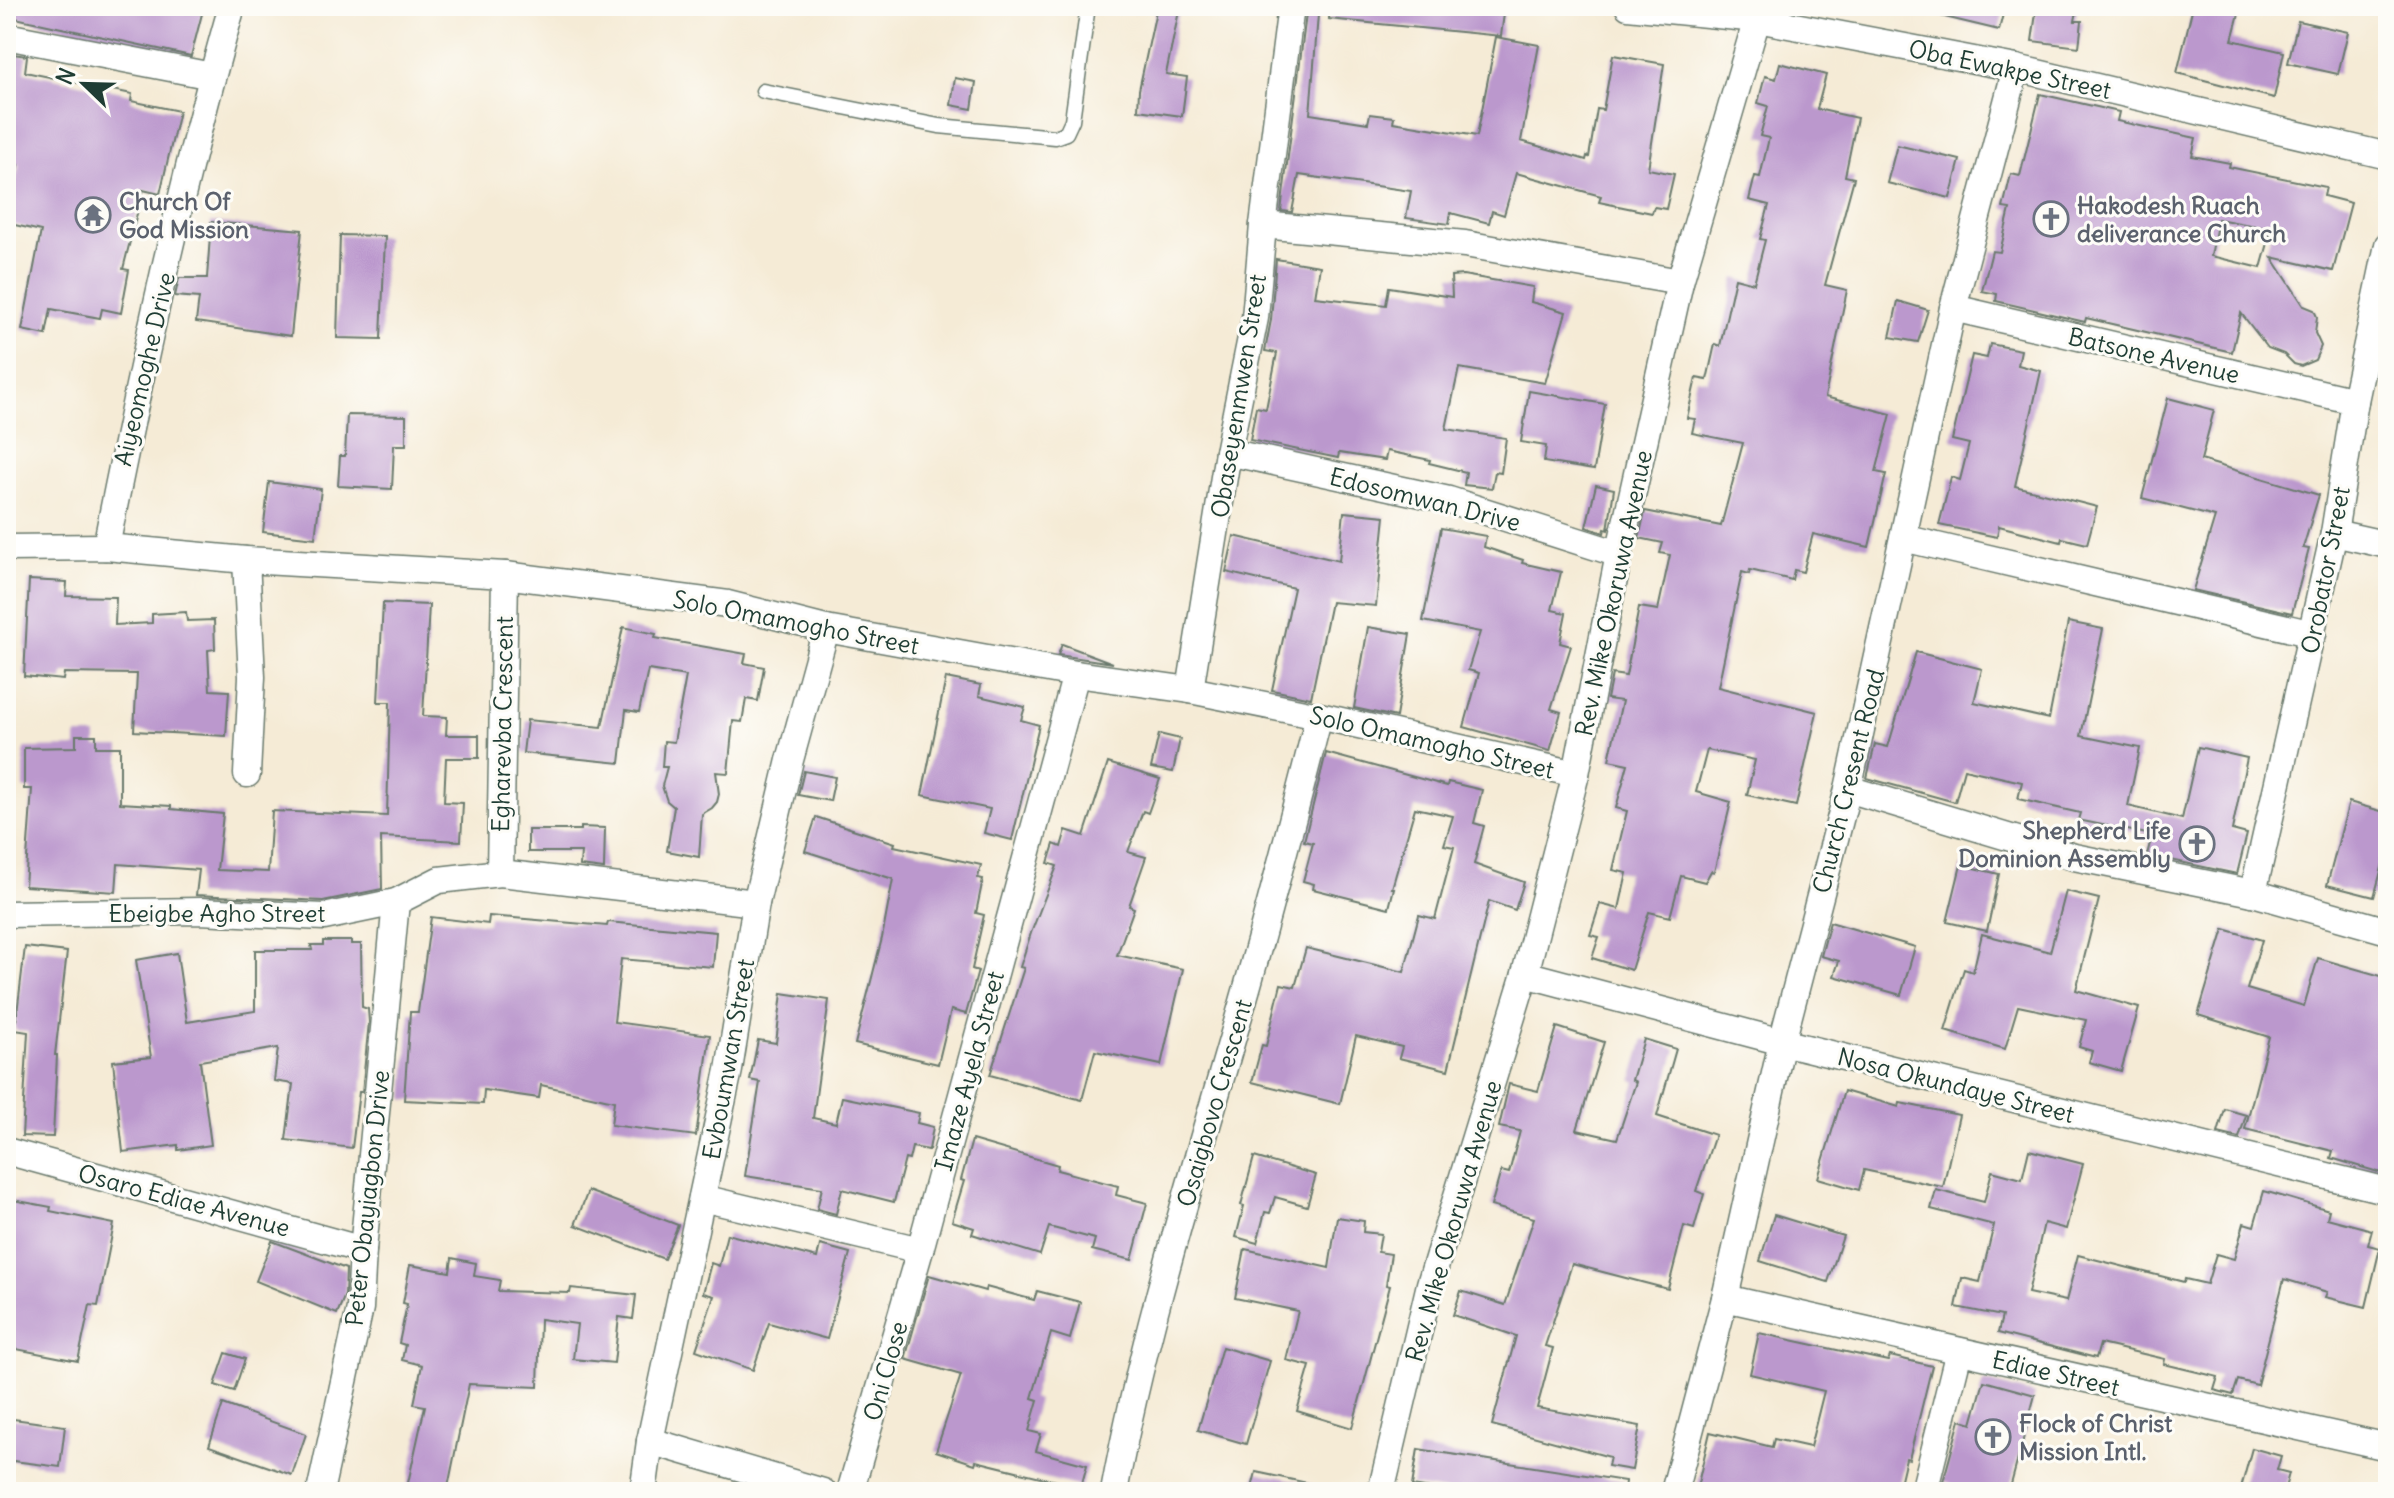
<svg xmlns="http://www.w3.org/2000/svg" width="2394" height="1498" font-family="Delius,sans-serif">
<rect width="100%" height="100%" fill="#fdfcf7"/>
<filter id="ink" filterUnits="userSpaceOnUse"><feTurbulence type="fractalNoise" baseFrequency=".0125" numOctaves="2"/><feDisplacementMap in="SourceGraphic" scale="16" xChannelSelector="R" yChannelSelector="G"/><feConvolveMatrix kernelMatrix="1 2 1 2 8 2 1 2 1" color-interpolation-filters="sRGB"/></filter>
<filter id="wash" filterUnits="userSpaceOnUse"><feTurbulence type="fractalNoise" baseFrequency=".006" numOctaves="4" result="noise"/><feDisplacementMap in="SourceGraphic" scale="32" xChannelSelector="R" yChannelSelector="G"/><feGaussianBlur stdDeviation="1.8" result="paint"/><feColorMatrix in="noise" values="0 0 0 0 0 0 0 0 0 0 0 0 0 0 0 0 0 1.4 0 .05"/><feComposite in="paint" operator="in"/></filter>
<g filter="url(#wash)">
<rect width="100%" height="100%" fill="#f5ebd6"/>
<g id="blocks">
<g fill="#bb98cd" fill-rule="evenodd">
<polygon points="6,6 204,6 191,56 6,16"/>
<polygon points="1157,6 1180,6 1166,74 1187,77 1182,116 1138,110 1139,90"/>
<polygon points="1330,6 1424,6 1504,14 1501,36 1329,19"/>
<polygon points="1929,6 2005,6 1999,30 1928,13"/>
<polygon points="2037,6 2078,6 2075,21 2082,21 2079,47 2032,41"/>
<polygon points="2193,6 2241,6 2232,40 2284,52 2274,98 2177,73"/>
<polygon points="1306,14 1318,15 1310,114 1368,123 1370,114 1394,117 1393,122 1477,136 1496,37 1539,45 1521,141 1586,160 1587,156 1589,157 1597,109 1603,110 1613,55 1664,64 1648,169 1674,174 1666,209 1654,207 1652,213 1599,202 1601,196 1516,173 1504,215 1492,211 1489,223 1451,213 1449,224 1406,218 1411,191 1299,175 1292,212 1281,211"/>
<polygon points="2298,21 2348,32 2338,74 2288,63"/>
<polygon points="6,53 27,56 25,72 132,94 131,101 179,111 160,194 143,190 123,269 129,270 121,313 102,309 100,318 51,309 46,335 22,330 41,231 6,223 19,165 6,160"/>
<polygon points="1780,63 1826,75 1817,109 1857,118 1845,176 1854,178 1825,285 1847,290 1825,397 1891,414 1876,472 1886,474 1869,547 1813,534 1803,572 1794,570 1792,580 1750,570 1749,574 1742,572 1718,687 1817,712 1796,806 1747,795 1755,760 1707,750 1696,792 1731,802 1714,872 1711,871 1705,882 1681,876 1670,917 1649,912 1631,970 1592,958 1599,937 1590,935 1600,904 1619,909 1627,873 1613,870 1627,811 1616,808 1628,764 1609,760 1622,701 1607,699 1612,674 1626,676 1639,607 1658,610 1670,555 1660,553 1663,543 1639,538 1645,511 1721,526 1743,443 1692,433 1695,419 1687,418 1696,378 1707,380 1715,344 1720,346 1735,278 1754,283 1765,240 1760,239 1769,205 1749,200 1755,176 1760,177 1769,138 1760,136 1768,106 1758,103 1765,76 1776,79"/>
<polygon points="955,78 976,82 972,109 951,105"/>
<path d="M 2040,94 L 2119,112 L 2117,121 L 2196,138 L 2192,156 L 2230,163 L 2229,167 L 2326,187 L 2324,196 L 2351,203 L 2333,271 L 2272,257 L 2304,306 L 2314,310 L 2317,317 L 2315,333 L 2321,346 L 2315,360 L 2301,366 L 2294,364 L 2284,354 L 2268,348 L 2241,313 L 2232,352 L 2086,318 L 2085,322 L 1996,301 L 1997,294 L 1982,291 L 1992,251 L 2000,252 L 2010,209 L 2003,208 L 2011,174 L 2020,176 ZM 2218,219 L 2272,229 L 2261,268 L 2211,256 Z"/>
<polygon points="1897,145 1960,160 1950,198 1887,183"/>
<polygon points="211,222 302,230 291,336 196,322 199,298 175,296 179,278 207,278"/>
<polygon points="340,235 385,236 381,339 337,338"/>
<polygon points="1276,259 1320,266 1315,297 1386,305 1389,287 1452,297 1451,276 1463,275 1533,287 1531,302 1566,312 1545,383 1459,368 1446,429 1506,438 1501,473 1495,472 1492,488 1464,485 1466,472 1429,463 1430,460 1387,451 1385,460 1339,453 1338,458 1250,440 1256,407 1266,409 1277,353 1265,351 1271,320"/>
<polygon points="1898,301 1928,310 1918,342 1890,337"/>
<polygon points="1990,344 2021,350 2018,365 2041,371 2015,486 2097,507 2087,544 2062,538 2061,542 1999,526 1997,537 1939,525 1951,477 1960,480 1969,444 1952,440 1972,355 1987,358"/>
<polygon points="1529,391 1605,404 1594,470 1544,462 1546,446 1521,442"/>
<polygon points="2168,398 2214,410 2201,460 2319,495 2303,548 2309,549 2292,613 2193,590 2215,517 2142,498"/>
<polygon points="347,415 406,416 406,445 394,445 392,489 338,486 340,456 345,456"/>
<polygon points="269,482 321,489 315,538 263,532"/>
<polygon points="1596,485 1614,489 1608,530 1605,529 1604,533 1586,527"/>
<polygon points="1344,512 1385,516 1376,606 1331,602 1311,698 1272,690 1294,588 1226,572 1234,536 1339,561"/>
<polygon points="1441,528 1486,536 1484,547 1523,560 1522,563 1561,572 1552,610 1566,613 1560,643 1571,646 1551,709 1561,712 1550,751 1464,727 1479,673 1468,670 1480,632 1423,621"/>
<polygon points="29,580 67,582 66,596 116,597 115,625 152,623 152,614 186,612 187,621 214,620 215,649 208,650 210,690 229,691 226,736 134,731 137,674 64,673 63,680 24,676"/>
<polygon points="383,603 429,605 423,716 447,717 446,735 479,735 479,758 446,758 444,802 463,803 461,841 381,837 382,889 323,901 196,895 199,870 118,864 116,892 25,886 32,789 24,789 24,748 76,747 76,735 96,735 96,747 120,747 120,803 171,806 171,809 223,814 217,870 268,872 272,811 387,816 390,702 378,702"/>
<polygon points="2068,622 2103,629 2081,736 2140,748 2128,806 2182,819 2198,747 2247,758 2232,830 2247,834 2237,874 2147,855 2152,835 2078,820 2080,813 2018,799 2022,782 1964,769 1955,802 1867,778 1875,744 1888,747 1916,652 1982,669 1974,702 2049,719"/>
<polygon points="623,627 656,634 655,638 746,654 744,663 764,667 758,701 746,699 742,722 733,721 728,773 716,772 719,794 717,802 712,808 702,814 699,857 667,851 674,807 667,801 662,786 667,767 662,767 664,741 674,742 686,676 648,670 639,712 626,710 620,763 523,753 527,720 602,727"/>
<polygon points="1368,627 1410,634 1396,717 1354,708"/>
<polygon points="1062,644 1113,663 1058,655"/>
<polygon points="946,678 981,685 979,696 1025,707 1021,720 1039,725 1012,840 984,833 990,809 922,795"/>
<polygon points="1159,734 1180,739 1173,772 1151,768"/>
<polygon points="1326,753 1447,786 1448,782 1482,790 1474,823 1484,826 1474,864 1524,882 1515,910 1489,901 1448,1070 1399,1058 1402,1047 1356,1036 1340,1104 1252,1082 1262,1045 1266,1046 1281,984 1295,987 1306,948 1404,972 1419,915 1435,919 1454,847 1444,845 1453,816 1415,808 1392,888 1394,888 1389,908 1313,889 1314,884 1303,881 1313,843 1304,841"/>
<polygon points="1108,763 1160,779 1148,813 1143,811 1128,852 1146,857 1129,906 1134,908 1117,955 1183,969 1161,1065 1095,1051 1082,1100 990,1075 1024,968 1020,967 1031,933 1057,866 1048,863 1054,844 1061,847 1066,830 1084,836"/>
<polygon points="804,771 835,777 830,801 798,795"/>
<polygon points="2349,802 2388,813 2388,845 2374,897 2327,885"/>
<polygon points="816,817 895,843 894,846 981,865 978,878 983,879 976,913 984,915 972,969 978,971 966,1014 951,1010 938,1064 855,1044 882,938 893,879 805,851"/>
<polygon points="581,827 605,828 604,869 580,866 581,852 528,852 528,830 581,830"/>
<polygon points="1961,865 1999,874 1987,931 1947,922"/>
<polygon points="2066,891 2099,899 2076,990 2139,1008 2121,1071 2089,1062 2092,1051 2079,1047 2086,1020 2018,1006 2005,1049 1945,1031 1964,969 1973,972 1982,934 2050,952"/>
<polygon points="489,916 607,926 608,922 716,932 713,967 621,959 614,1022 710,1035 696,1136 611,1125 614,1101 541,1085 539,1098 484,1090 483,1104 404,1100 410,1012 418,1012 431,917 488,924"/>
<polygon points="1830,922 1915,947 1901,995 1834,976 1839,961 1821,956"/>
<polygon points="2224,929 2262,940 2247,989 2304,1006 2318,958 2388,978 2388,1175 2331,1158 2333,1151 2245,1129 2269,1037 2198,1015"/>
<polygon points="323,941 351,941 351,944 361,944 362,1007 368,1009 369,1022 362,1092 359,1092 352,1148 286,1140 293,1084 274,1081 278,1048 200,1061 211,1145 178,1150 178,1145 123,1152 113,1061 151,1057 136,960 177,953 187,1022 255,1011 255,950 312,950 311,945 323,945"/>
<polygon points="25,947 67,952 55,1055 57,1055 53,1137 22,1136 28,1032 15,1030"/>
<polygon points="782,993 829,1000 813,1118 836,1123 842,1097 919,1113 917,1123 933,1127 929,1150 912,1147 909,1160 905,1159 894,1202 842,1189 836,1214 817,1209 822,1188 745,1176 760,1082 750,1080 758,1040 776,1043"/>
<polygon points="1557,1027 1604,1042 1577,1130 1617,1139 1636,1082 1632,1080 1644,1039 1676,1049 1657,1116 1715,1135 1696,1191 1704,1194 1694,1229 1684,1226 1668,1289 1572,1264 1545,1346 1553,1348 1537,1408 1640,1426 1632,1470 1608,1466 1610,1457 1492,1425 1516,1336 1453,1315 1461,1291 1505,1305 1534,1218 1491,1206 1501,1171 1509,1173 1520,1131 1499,1127 1509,1084 1538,1091"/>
<polygon points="1844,1091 1899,1107 1900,1103 1959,1115 1943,1187 1864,1170 1859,1190 1818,1178"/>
<polygon points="2225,1109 2246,1115 2239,1138 2218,1133"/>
<polygon points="972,1140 1058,1165 1057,1170 1118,1186 1116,1195 1147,1203 1132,1260 1092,1250 1095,1239 1049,1227 1040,1255 972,1234 974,1228 952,1221 964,1181 961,1180"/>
<polygon points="2029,1150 2083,1164 2066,1229 2044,1223 2028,1293 2066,1301 2078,1255 2184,1282 2185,1279 2207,1284 2216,1254 2234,1259 2244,1223 2254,1226 2264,1191 2329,1210 2327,1218 2372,1230 2368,1245 2380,1248 2366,1307 2325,1297 2327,1292 2284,1279 2257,1385 2238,1380 2233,1395 2214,1390 2218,1377 2164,1364 2165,1359 2100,1344 2096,1358 1998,1333 2002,1316 1956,1307 1962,1278 1980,1282 1994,1225 1931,1209 1936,1190 1984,1202 1992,1171 2022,1179"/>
<polygon points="1254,1157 1316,1175 1307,1206 1275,1197 1270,1213 1265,1212 1257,1243 1236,1237 1244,1206 1241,1205"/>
<polygon points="588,1191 678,1225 664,1259 575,1225"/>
<polygon points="13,1200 51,1207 50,1211 114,1224 98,1306 90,1305 78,1361 6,1347 6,1237"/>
<polygon points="1774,1215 1843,1236 1828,1282 1760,1261"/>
<polygon points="1337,1217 1364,1221 1363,1232 1381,1234 1378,1252 1391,1254 1386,1285 1390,1286 1352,1428 1297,1411 1310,1366 1286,1360 1298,1311 1235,1298 1245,1249 1329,1268"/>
<polygon points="727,1234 817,1258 820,1245 850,1253 827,1339 769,1323 753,1370 696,1350 714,1296 703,1293 711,1263 719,1266"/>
<polygon points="272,1241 346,1269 345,1295 337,1314 256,1281"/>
<polygon points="452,1258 476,1263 474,1276 500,1280 498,1291 570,1293 571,1288 636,1295 633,1319 619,1317 614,1363 573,1359 577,1324 540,1319 538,1387 469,1384 447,1492 406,1492 425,1406 414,1404 422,1365 402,1360 405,1345 399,1343 407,1304 403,1303 410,1265 450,1272"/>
<polygon points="929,1275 985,1291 986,1287 1034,1300 1037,1291 1080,1302 1070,1339 1051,1333 1032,1398 1038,1400 1029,1431 1041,1434 1036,1451 1087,1465 1081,1487 976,1461 975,1464 936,1451 961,1375 905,1359"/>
<polygon points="1759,1333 1888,1361 1890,1356 1932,1366 1909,1459 1906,1458 1898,1492 1696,1492 1710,1432 1772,1447 1774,1439 1810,1447 1824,1391 1750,1374"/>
<polygon points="1222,1347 1270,1361 1246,1444 1198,1430"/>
<polygon points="226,1353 245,1359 234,1391 215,1385"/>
<polygon points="1984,1381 2035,1395 2009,1492 1982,1492 1943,1482 1960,1420 1972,1424"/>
<polygon points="223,1404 306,1434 292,1475 209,1446"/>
<polygon points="6,1418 65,1426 60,1467 6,1460"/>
<polygon points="2252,1448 2281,1456 2277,1470 2289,1473 2284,1492 2240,1492"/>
<polygon points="1418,1449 1625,1481 1624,1492 1450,1492 1412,1486"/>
<polygon points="1256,1472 1312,1484 1311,1492 1251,1492"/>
</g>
</g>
</g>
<g filter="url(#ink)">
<use href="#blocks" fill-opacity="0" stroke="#6a7a6d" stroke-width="2"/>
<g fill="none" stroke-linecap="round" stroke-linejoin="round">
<defs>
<polyline id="service" points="763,91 939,126 1055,137 1066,133 1072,120 1088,6"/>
<g id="minor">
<polyline points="1628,6 1757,19 2016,68 2388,156"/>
<polyline points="6,36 212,76"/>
<polyline points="1263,225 1465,244 1680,282"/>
<polyline points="1953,308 2355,401"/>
<polyline points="1228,452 1449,500 1619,554"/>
<polyline points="2334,533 2388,545"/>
<polyline points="1903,538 2313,634"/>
<path d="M 106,547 C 142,365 181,184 232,6"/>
<polyline points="6,548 106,547 246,560 505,575 728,604 826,629 1076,674 1190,690 1319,716 1576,774"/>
<polyline points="246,560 252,677 247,774"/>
<polyline points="1190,690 1228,452 1255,318 1263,225 1291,6"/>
<polyline points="1848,789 2074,857 2253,893 2388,931"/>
<polyline points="500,873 505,575"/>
<polyline points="2253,893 2334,533 2355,401 2388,245"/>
<polyline points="6,914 200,911 324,917 396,902 439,880 500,873 756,903"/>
<polyline points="1525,974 1782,1042 2388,1191"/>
<polyline points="6,1151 363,1250"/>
<polyline points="702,1198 920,1250 1076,674"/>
<polyline points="1725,1298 2388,1447"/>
<polyline points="650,1441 823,1492"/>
<polyline points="320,1492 360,1308 363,1250 396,902"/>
<polyline points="643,1492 650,1441 729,1070 756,903 790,760 826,629"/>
<polyline points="850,1492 920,1250"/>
<path d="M 1114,1492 C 1143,1336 1190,1185 1234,1033 C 1265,928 1292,822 1319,716"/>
<polyline points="1381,1492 1430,1284 1525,974 1576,774 1619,554 1680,282 1757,19"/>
<polyline points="1674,1492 1725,1298 1782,1042 1848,789 1953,308 2016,68"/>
<polyline points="1924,1492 1959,1351"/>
</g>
</defs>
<use href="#service" stroke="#6a7a6d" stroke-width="17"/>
<use href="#minor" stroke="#6a7a6d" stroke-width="29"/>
<use href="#service" stroke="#fff" stroke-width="14"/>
<use href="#minor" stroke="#fff" stroke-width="26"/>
</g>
</g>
<defs>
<symbol id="temple-ring" viewBox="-11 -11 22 22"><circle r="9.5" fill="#fdfcf7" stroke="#6b7280" stroke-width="1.5"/><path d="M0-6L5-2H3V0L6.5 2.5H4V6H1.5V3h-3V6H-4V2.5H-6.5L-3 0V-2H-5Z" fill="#6b7280"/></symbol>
<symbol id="church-ring" viewBox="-11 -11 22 22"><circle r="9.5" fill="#fdfcf7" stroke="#6b7280" stroke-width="1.5"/><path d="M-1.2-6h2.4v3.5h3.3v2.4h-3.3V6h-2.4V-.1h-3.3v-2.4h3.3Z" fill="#6b7280"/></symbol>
</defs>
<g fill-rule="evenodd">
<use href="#temple-ring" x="73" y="195" width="40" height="40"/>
<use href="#church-ring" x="2031" y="199" width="40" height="40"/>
<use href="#church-ring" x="2177" y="824" width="40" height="40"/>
<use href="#church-ring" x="1973" y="1417" width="40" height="40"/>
</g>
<g text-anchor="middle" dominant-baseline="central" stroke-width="6" stroke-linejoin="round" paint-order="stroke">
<g font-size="24" fill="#1f3d34" stroke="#fdfcf7">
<text transform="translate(2010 69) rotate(12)">Oba Ewakpe Street</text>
<text transform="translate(2154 355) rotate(13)">Batsone Avenue</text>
<text transform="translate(144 369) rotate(-77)">Aiyeomoghe Drive</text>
<text transform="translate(1238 396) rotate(-81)">Obaseyenmwen Street</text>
<text transform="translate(1425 499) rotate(14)">Edosomwan Drive</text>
<text transform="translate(2325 570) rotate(-79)">Orobator Street</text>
<text transform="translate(1613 593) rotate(-78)">Rev. Mike Okoruwa Avenue</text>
<text transform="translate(796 622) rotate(11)">Solo Omamogho Street</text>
<text transform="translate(502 724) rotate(-89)">Egharevba Crescent</text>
<text transform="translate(1432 742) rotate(13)">Solo Omamogho Street</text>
<text transform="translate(1848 781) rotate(-76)">Church Cresent Road</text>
<text x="217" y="913">Ebeigbe Agho Street</text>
<text transform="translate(728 1059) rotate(-80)">Evboumwan Street</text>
<text transform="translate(969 1071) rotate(-75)">Imaze Ayela Street</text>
<text transform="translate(1956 1085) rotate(14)">Nosa Okundaye Street</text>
<text transform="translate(1214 1103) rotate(-74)">Osaigbovo Crescent</text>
<text transform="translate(367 1198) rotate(-84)">Peter Obayiagbon Drive</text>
<text transform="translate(184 1200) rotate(15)">Osaro Ediae Avenue</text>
<text transform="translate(1453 1221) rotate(-74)">Rev. Mike Okoruwa Avenue</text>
<text transform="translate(885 1371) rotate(-74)">Oni Close</text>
<text transform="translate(2056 1373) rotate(13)">Ediae Street</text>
</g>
<g font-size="24" font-weight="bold" fill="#5b616d" stroke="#fdfcf7" text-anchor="start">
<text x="119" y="201">Church Of<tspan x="119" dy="28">God Mission</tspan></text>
<text x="2077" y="205">Hakodesh Ruach<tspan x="2077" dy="28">deliverance Church</tspan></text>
<text x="2171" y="830" text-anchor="end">Shepherd Life<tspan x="2171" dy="28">Dominion Assembly</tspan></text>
<text x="2019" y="1423">Flock of Christ<tspan x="2019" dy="28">Mission Intl.</tspan></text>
</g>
</g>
<rect width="2394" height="1498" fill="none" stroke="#fdfcf7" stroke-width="32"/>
<g transform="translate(84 84) rotate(293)" stroke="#fdfcf7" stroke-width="6" paint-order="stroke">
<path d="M0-6L14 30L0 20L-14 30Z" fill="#1f3d34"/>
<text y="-12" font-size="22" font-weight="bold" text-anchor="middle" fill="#1f3d34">N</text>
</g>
</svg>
